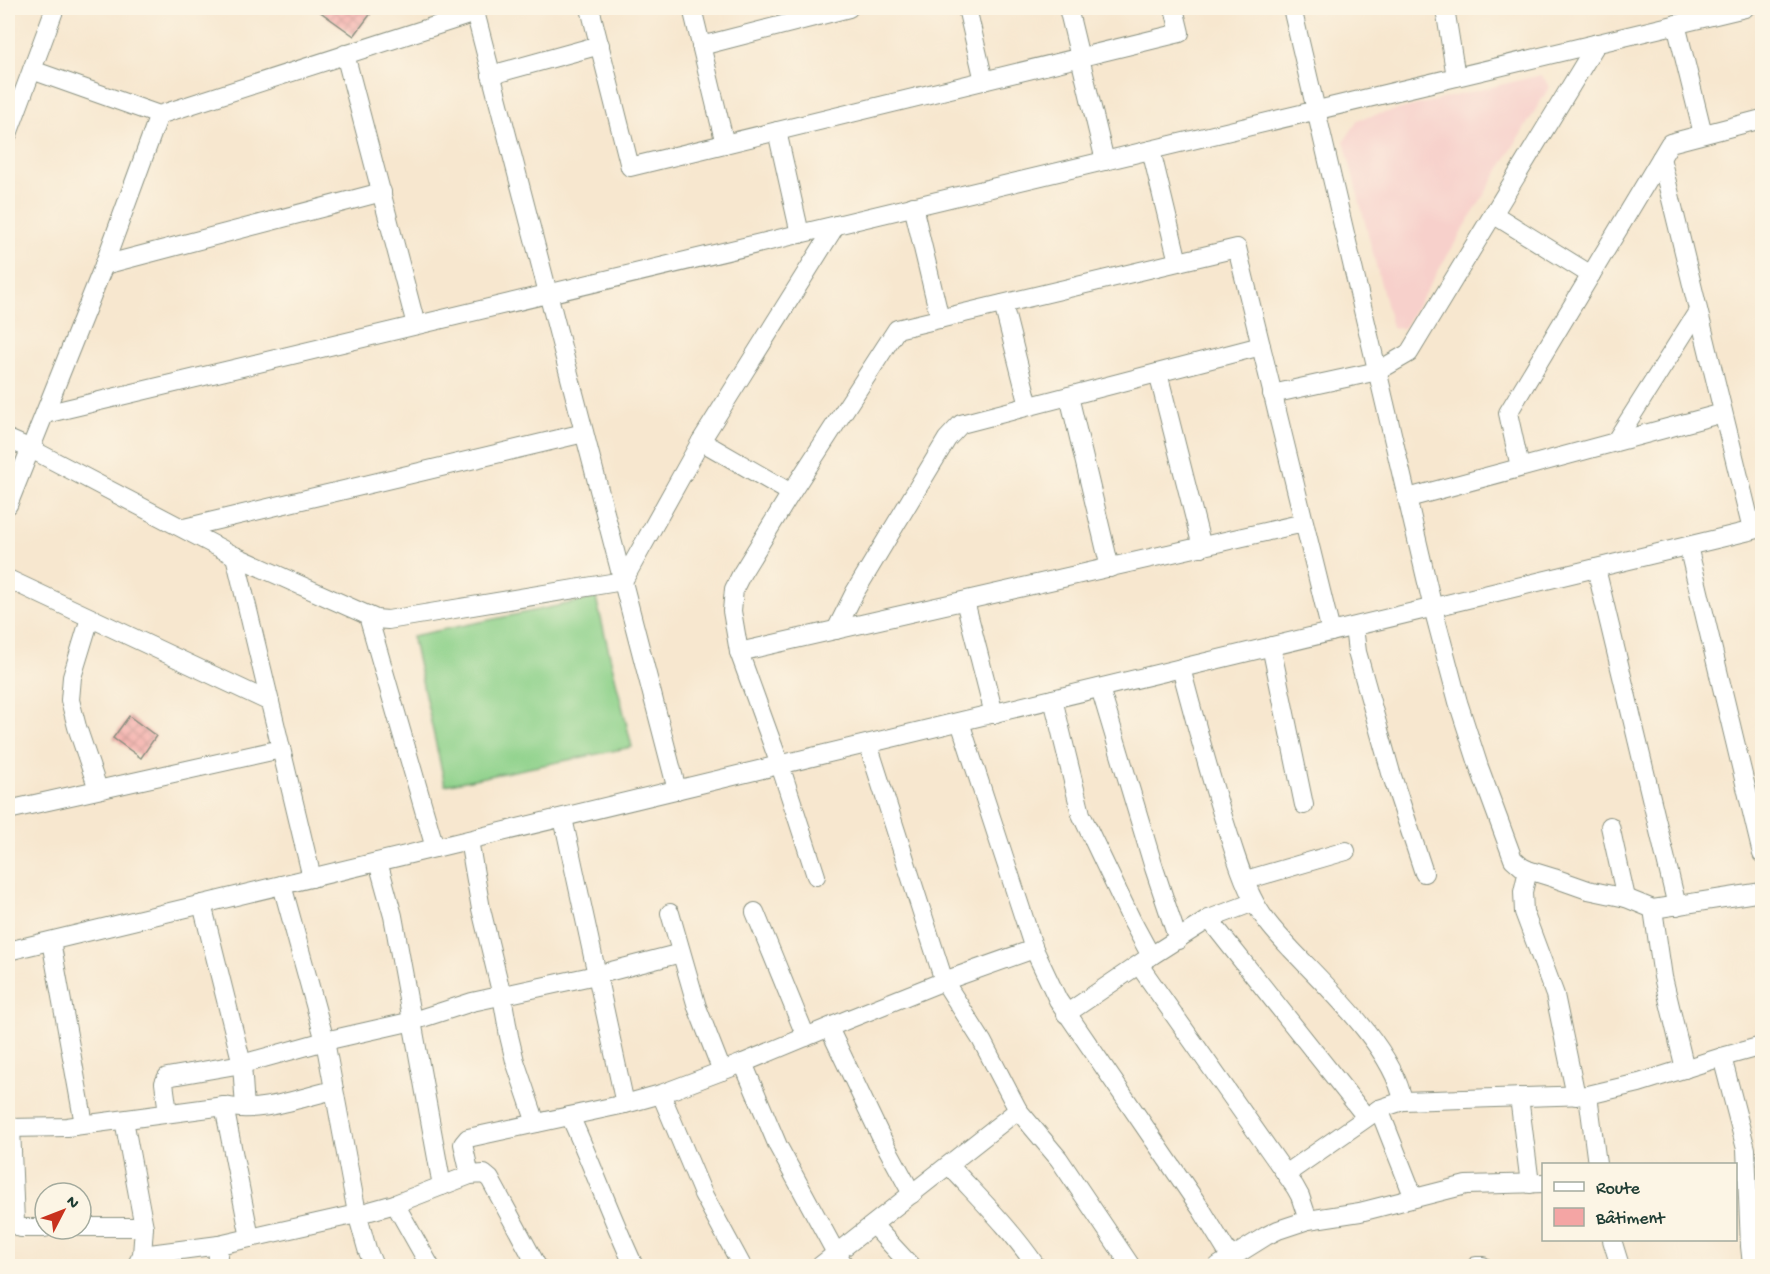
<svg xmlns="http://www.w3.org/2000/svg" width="1770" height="1274" font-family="'Gochi Hand',sans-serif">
<defs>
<pattern id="building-cross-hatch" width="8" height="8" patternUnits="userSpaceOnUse" patternTransform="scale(1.5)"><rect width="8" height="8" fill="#f4a5a4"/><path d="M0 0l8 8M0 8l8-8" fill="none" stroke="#c58886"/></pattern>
</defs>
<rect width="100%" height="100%" fill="#fcf5e5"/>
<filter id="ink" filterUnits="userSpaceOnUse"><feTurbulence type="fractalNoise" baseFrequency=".0167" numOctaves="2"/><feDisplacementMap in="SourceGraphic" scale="12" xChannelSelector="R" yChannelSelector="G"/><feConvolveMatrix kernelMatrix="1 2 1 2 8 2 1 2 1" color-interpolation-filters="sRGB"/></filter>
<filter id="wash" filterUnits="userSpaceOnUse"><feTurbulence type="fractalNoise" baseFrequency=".008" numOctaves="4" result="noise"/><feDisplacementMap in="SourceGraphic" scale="24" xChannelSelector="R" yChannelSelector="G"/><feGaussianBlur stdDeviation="1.35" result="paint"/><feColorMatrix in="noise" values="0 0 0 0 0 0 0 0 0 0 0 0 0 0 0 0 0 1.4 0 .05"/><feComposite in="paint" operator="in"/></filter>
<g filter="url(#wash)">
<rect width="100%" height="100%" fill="#f7e7cf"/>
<polygon fill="#f7d0cb" points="1541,75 1550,86 1403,329 1392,327 1344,141 1359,119"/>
<polygon fill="#8dd18a" stroke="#56875f" stroke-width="1.5" points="596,598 632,747 445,785 412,636"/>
<g id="blocks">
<g fill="url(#building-cross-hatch)">
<polygon points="315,8 375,8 354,36"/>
<polygon points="129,716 156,736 141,758 113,738"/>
</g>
</g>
</g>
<g filter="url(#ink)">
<use href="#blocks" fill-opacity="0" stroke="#8b9282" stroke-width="1.5"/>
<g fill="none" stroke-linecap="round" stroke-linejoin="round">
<defs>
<g id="minor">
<polyline points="474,8 677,790"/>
<polyline points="590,8 630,167 1180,33 1174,8"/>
<polyline points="692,8 725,144"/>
<polyline points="967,8 984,81"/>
<polyline points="1068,8 1105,161"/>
<polyline points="1292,8 1433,608 1458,702 1479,767 1513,859 1522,867 1528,870 1554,878 1588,890 1626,898 1653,909 1762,892"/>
<polyline points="1445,8 1456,77"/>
<polyline points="1676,24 1703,134"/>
<polyline points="701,46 849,8"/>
<polyline points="345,54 416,325"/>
<polyline points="32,70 159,115 475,13"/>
<polyline points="491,75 600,45"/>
<polyline points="777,131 800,234"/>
<polyline points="8,134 55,8"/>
<polyline points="1151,150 1178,262"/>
<polyline points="1661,158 1752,530"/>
<polyline points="913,206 940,319"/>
<polyline points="1493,214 1591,275"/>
<polyline points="104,265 382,192"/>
<polyline points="1003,304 1029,406"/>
<polyline points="1158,373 1202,547"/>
<polyline points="1272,394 1378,371 1409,353 1597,43"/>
<polyline points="1069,396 1110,568"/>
<polyline points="45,414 1745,8"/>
<polyline points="8,439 31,449 235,556 376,619 388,620 623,581 701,441 836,225"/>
<polyline points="701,441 791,493"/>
<polyline points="1615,442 1698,311"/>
<polyline points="1520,467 1508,413 1670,143 1762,119"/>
<polyline points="1408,498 1723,413"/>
<polyline points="8,505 104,265 159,115"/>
<polyline points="184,528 584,433"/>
<polyline points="1688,546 1762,854"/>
<polyline points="235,556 312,878"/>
<polyline points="1596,568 1677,906"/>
<polyline points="8,579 270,702"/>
<polyline points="965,601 994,714"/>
<polyline points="368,616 435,848"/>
<polyline points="90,618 72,677 70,700 77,727 98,789"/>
<polyline points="1354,627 1357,652 1391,773 1424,873"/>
<polyline points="836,630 855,592 947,439 961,424 1261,346"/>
<polyline points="1271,646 1304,805"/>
<polyline points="739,652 1304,523"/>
<path d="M 1181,668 C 1195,721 1209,774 1226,826 C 1234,851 1242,879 1255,903 C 1264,920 1278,935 1291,949 C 1328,988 1393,1048 1403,1101"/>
<polyline points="1100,688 1154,868 1178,940"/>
<polyline points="1053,699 1081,814 1132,921 1151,956"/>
<polyline points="960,722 1034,949 1058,1000 1201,1209 1231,1258"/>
<polyline points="868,744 944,981 982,1041 1018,1110 1059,1159 1131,1266"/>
<polyline points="8,810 281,749"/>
<polyline points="563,818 625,1104"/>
<polyline points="1610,826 1626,898"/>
<polyline points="469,840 481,909 502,996 509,1036 515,1061 536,1123"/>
<polyline points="378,862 393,916 442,1186"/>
<polyline points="1528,870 1523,892 1524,912 1555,995 1576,1096"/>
<polyline points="816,876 780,765 739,652 732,611 734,589 742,573 791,493 897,329 1237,248 1331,632"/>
<polyline points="1246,880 1346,851"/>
<polyline points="282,885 325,1041 357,1213 367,1249 374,1266"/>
<polyline points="202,904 242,1064 245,1108"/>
<polyline points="1653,909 1663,977 1685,1069"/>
<polyline points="755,912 806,1037"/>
<polyline points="670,913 697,1007 722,1071"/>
<polyline points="1209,919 1366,1117"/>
<polyline points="51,941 84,1124"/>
<polyline points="8,951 1762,528"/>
<polyline points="1139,965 1295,1187 1300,1196 1308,1220"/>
<polyline points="1066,1014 1151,956 1209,919 1254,902"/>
<polyline points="829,1028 880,1135 912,1194"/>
<polyline points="1722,1057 1746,1149 1750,1246 1752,1265 1762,1263"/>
<polyline points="743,1063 778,1146 836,1253 845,1266"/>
<polyline points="661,1094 703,1194 742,1266"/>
<polyline points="1588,1095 1597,1164"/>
<polyline points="1519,1097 1530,1184"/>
<polyline points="224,1106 250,1238"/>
<polyline points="1379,1109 1414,1198"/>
<polyline points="168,1113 164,1083 167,1077 242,1064 325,1041 413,1021 472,1002 596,975 681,953"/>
<path d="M 570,1116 C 593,1166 611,1217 634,1266"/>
<polyline points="124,1120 144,1227 142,1255 136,1266"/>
<path d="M 8,1128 L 67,1127 L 224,1106 C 260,1114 299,1098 334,1090"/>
<polyline points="11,1128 15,1222 17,1226 21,1228 45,1228"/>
<path d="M 949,1165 C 979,1198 1011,1229 1036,1266"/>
<polyline points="1286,1174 1379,1109 1403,1101 1588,1095 1639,1083 1722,1057 1762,1046"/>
<polyline points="470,1175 463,1144 468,1138 625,1104 661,1094 743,1063 849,1019 944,981 1034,949"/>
<polyline points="395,1204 430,1266"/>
<polyline points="873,1225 911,1266"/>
<polyline points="81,1227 144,1227"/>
<polyline points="1612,1240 1620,1266"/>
<polyline points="142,1255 219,1245 370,1211 395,1204 470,1175 484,1174 490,1179 537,1266"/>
<polyline points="217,1266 219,1245"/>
<polyline points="820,1266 1018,1110"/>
<polyline points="1218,1266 1266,1236 1278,1230 1308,1220 1360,1212 1466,1185 1544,1183"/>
<polyline points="1476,1266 1483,1266"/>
</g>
</defs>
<use href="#minor" stroke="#8b9282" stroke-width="20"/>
<use href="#minor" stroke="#fff" stroke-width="18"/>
</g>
</g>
<rect width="1770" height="1274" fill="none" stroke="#fcf5e5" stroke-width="30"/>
<rect x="1542" y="1163" width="195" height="78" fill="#fcf5e5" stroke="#a4ab9e" stroke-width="1.5"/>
<rect x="1554" y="1182" width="30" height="9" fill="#ffffff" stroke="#a4ab9e" stroke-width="1.5"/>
<text x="1596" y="1193" font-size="18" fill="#1f3d34">Route</text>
<rect x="1554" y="1208" width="30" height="18" fill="#f4a5a4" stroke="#a4ab9e" stroke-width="1.5"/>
<text x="1596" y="1223" font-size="18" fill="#1f3d34">Bâtiment</text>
<g transform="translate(63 1211) rotate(48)"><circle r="28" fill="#fcf5e5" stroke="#a4ab9e" stroke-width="1.5"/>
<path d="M0-4.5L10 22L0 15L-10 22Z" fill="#c8321e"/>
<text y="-9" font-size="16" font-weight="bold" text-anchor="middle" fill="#1f3d34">N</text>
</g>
</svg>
